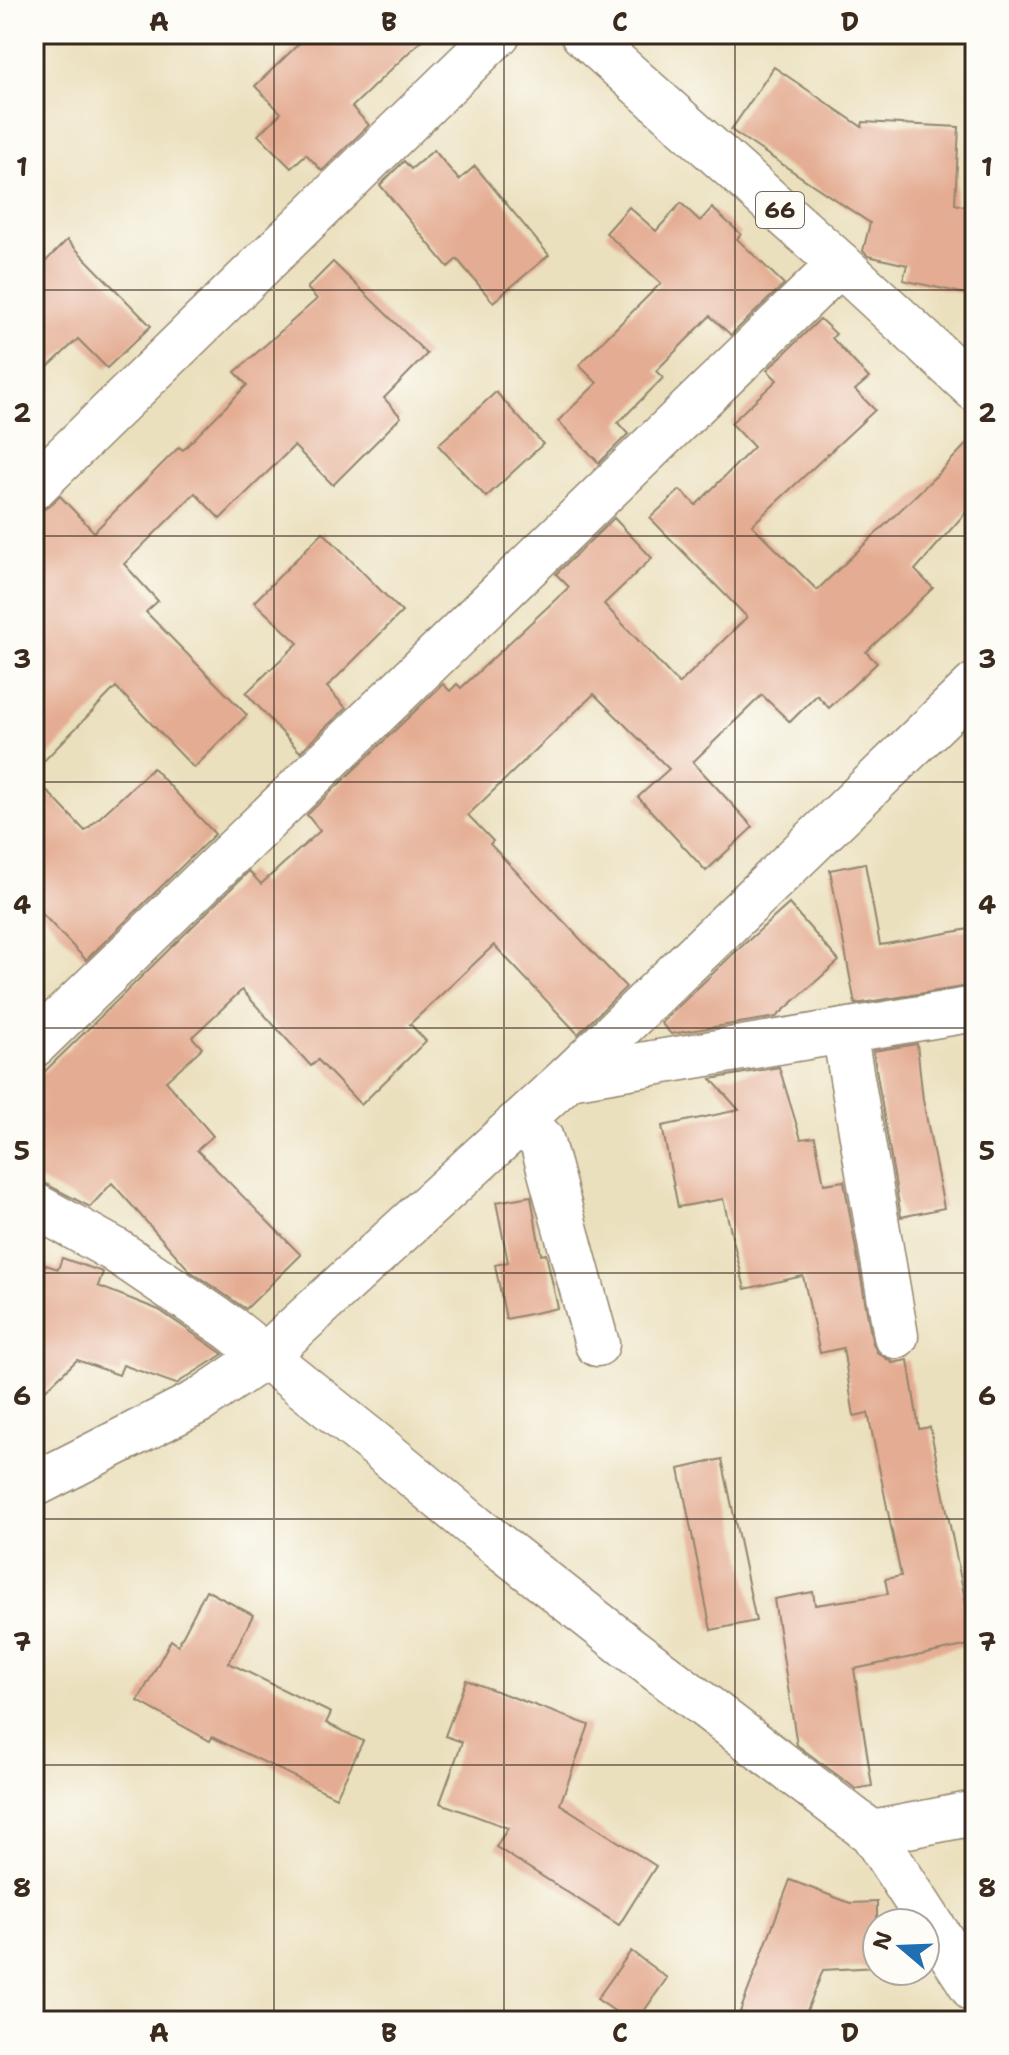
<svg xmlns="http://www.w3.org/2000/svg" width="1009" height="2055" font-family="'Shantell Sans',sans-serif">
<rect width="100%" height="100%" fill="#fdfcf7"/>
<filter id="ink" filterUnits="userSpaceOnUse"><feTurbulence type="fractalNoise" baseFrequency=".0125" numOctaves="2"/><feDisplacementMap in="SourceGraphic" scale="16" xChannelSelector="R" yChannelSelector="G"/><feConvolveMatrix kernelMatrix="1 2 1 2 8 2 1 2 1" color-interpolation-filters="sRGB"/></filter>
<filter id="wash" filterUnits="userSpaceOnUse"><feTurbulence type="fractalNoise" baseFrequency=".006" numOctaves="4" result="noise"/><feDisplacementMap in="SourceGraphic" scale="32" xChannelSelector="R" yChannelSelector="G"/><feGaussianBlur stdDeviation="1.8" result="paint"/><feColorMatrix in="noise" values="0 0 0 0 0 0 0 0 0 0 0 0 0 0 0 0 0 1.4 0 .05"/><feComposite in="paint" operator="in"/></filter>
<g filter="url(#wash)">
<rect width="100%" height="100%" fill="#ebe0be"/>
<g id="blocks">
<g fill="#e4ac92">
<polygon points="309,34 428,34 352,107 369,125 322,171 306,154 291,168 258,135 281,113 255,86"/>
<polygon points="774,67 862,127 863,122 959,127 955,204 975,209 975,296 903,280 907,265 868,256 863,251 870,223 731,130"/>
<polygon points="434,150 459,180 475,166 549,255 493,302 457,259 448,267 380,185 404,161 411,169"/>
<polygon points="681,203 700,221 712,208 741,234 737,239 784,284 731,335 710,316 656,371 663,378 618,423 628,434 599,463 558,421 597,383 579,365 661,283 606,233 629,207 656,231"/>
<polygon points="67,240 151,326 107,368 78,339 34,380 34,273"/>
<polygon points="333,262 427,354 384,398 401,417 333,485 294,446 220,519 195,493 124,564 158,601 146,612 247,715 194,768 116,687 34,771 34,511 41,511 51,505 60,496 94,532 179,447 183,450 247,385 235,372 317,299 307,288"/>
<polygon points="820,319 836,334 832,338 869,378 855,390 875,410 752,525 817,590 939,473 975,435 975,502 915,570 933,588 866,652 877,663 829,708 817,695 790,722 762,695 693,762 753,827 706,871 638,797 669,769 594,694 468,815 493,841 490,844 626,987 578,1034 494,945 410,1024 426,1041 361,1105 318,1060 311,1066 242,990 192,1037 202,1048 166,1081 213,1136 197,1150 301,1255 246,1309 190,1271 112,1183 90,1207 42,1182 34,1175 34,1082 249,871 261,884 320,831 307,815 443,684 450,691 457,684 461,688 569,587 556,574 614,518 652,558 604,604 679,684 747,617 650,518 680,490 696,505 754,447 731,423 777,380 767,370"/>
<polygon points="496,392 543,444 486,497 438,445"/>
<polygon points="323,532 402,612 327,687 346,708 300,752 246,693 298,643 254,602"/>
<polygon points="153,768 215,834 86,960 34,905 34,777 85,831"/>
<polygon points="865,863 880,945 975,928 975,985 855,1004 830,870"/>
<polygon points="789,904 839,961 776,1017 671,1034 661,1023 732,955"/>
<polygon points="917,1044 923,1100 944,1208 901,1217 873,1051"/>
<polygon points="779,1067 801,1139 815,1137 824,1184 844,1181 872,1341 877,1352 887,1359 891,1360 892,1363 908,1360 919,1429 930,1427 974,1644 854,1669 872,1786 856,1789 797,1745 774,1599 813,1592 815,1605 888,1594 885,1579 901,1576 868,1413 854,1416 843,1348 820,1353 803,1276 745,1289 723,1199 678,1207 662,1126 739,1110 711,1079"/>
<polygon points="531,1196 541,1255 546,1254 558,1308 506,1319 495,1265 508,1262 496,1202"/>
<polygon points="62,1258 103,1272 98,1286 159,1310 223,1354 176,1384 123,1365 119,1375 77,1360 34,1401 34,1261 58,1269"/>
<polygon points="722,1459 756,1621 711,1630 679,1469"/>
<polygon points="206,1590 253,1615 229,1663 331,1713 326,1723 363,1741 336,1797 212,1737 210,1741 138,1701 171,1640 178,1645"/>
<polygon points="466,1680 589,1725 560,1804 656,1866 619,1925 496,1847 508,1828 440,1803 462,1742 445,1736"/>
<polygon points="790,1880 850,1903 877,1902 877,1967 823,1970 803,2021 764,2021 740,2012"/>
<polygon points="631,1951 667,1978 637,2021 629,2021 597,1999"/>
</g>
</g>
</g>
<g filter="url(#ink)">
<use href="#blocks" fill-opacity="0" stroke="#93856e" stroke-width="2"/>
<g fill="none" stroke-linecap="round" stroke-linejoin="round">
<defs>
<g id="minor">
<polyline points="34,487 498,34"/>
<polyline points="844,1031 896,1336"/>
<polyline points="34,1045 840,264"/>
<polyline points="569,1077 975,1009"/>
<polyline points="517,1124 541,1139 597,1344"/>
<polyline points="34,1205 115,1250 230,1328 375,1444 475,1527 629,1648 872,1833 975,1991"/>
<polyline points="34,1485 199,1401 265,1356 569,1077 975,685"/>
<polyline points="872,1833 975,1813"/>
</g>
<polyline id="primary" points="583,34 840,264 975,389"/>
</defs>
<use href="#minor" stroke="#93856e" stroke-width="47"/>
<use href="#primary" stroke="#93856e" stroke-width="47"/>
<use href="#minor" stroke="#fff" stroke-width="44"/>
<use href="#primary" stroke="#fff" stroke-width="44"/>
</g>
</g>
<path fill="none" stroke="#3b2a1e" stroke-width="2" stroke-opacity="0.55" d="M 274,34 L 274,2021M 504,34 L 504,2021M 735,34 L 735,2021M 34,290 L 975,290M 34,536 L 975,536M 34,782 L 975,782M 34,1028 L 975,1028M 34,1273 L 975,1273M 34,1519 L 975,1519M 34,1765 L 975,1765"/>
<g text-anchor="middle" dominant-baseline="central" stroke-width="8" stroke-linejoin="round" paint-order="stroke">
<rect fill="#fdfcf7" stroke="#75695f" stroke-width="2" x="756" y="192" width="48" height="36" rx="6"/>
<g font-size="22" font-weight="bold" fill="#3b2a1e">
<text x="780" y="210">66</text>
</g>
</g>
<rect width="1009" height="2055" fill="none" stroke="#fdfcf7" stroke-width="88"/>
<g transform="translate(901 1947) rotate(289)"><circle r="38" fill="#fdfcf7" stroke="#afa8a0" stroke-width="2"/>
<path d="M0-6L14 30L0 20L-14 30Z" fill="#1f6fb2"/>
<text y="-12" font-size="22" font-weight="bold" text-anchor="middle" fill="#3b2a1e">N</text>
</g>
<rect x="44" y="44" width="921" height="1967" fill="none" stroke="#3b2a1e" stroke-width="3"/>
<g font-size="26" text-anchor="middle" font-weight="bold" fill="#3b2a1e">
<text x="159" y="31">A</text>
<text x="389" y="31">B</text>
<text x="620" y="31">C</text>
<text x="850" y="31">D</text>
<text x="22" y="176">1</text>
<text x="987" y="176">1</text>
<text x="22" y="422">2</text>
<text x="987" y="422">2</text>
<text x="22" y="668">3</text>
<text x="987" y="668">3</text>
<text x="22" y="914">4</text>
<text x="987" y="914">4</text>
<text x="22" y="1160">5</text>
<text x="987" y="1160">5</text>
<text x="22" y="1405">6</text>
<text x="987" y="1405">6</text>
<text x="22" y="1651">7</text>
<text x="987" y="1651">7</text>
<text x="22" y="1897">8</text>
<text x="987" y="1897">8</text>
<text x="159" y="2042">A</text>
<text x="389" y="2042">B</text>
<text x="620" y="2042">C</text>
<text x="850" y="2042">D</text>
</g>
</svg>
